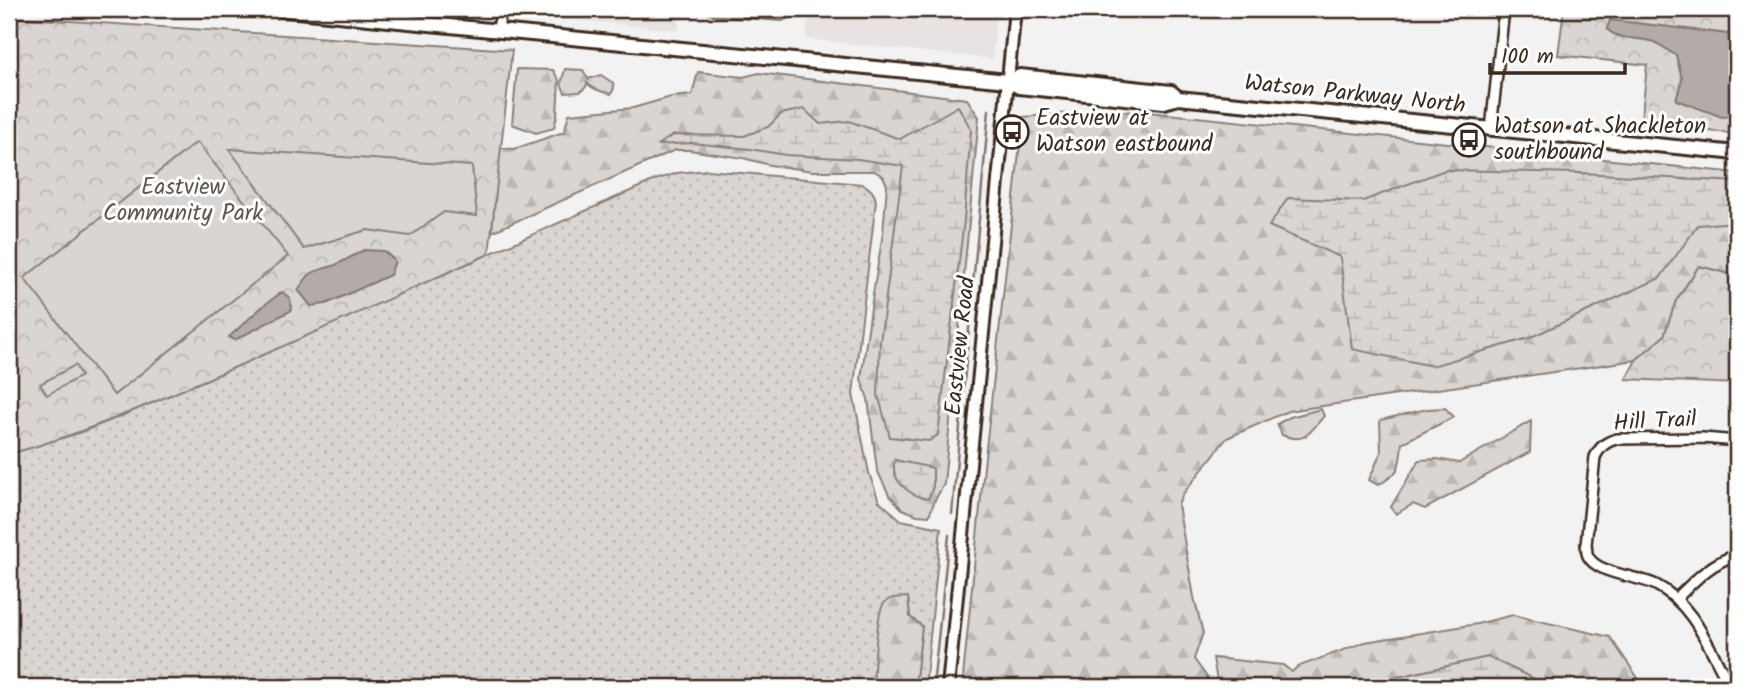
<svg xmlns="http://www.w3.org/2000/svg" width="1746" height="696" font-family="Kalam,sans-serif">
<defs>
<pattern id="grass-dots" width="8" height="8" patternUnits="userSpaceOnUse" patternTransform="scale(1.75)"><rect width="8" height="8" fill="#d8d5d2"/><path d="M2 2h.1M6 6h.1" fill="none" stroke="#bab7b4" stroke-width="1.8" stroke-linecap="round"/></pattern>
<pattern id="forest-firs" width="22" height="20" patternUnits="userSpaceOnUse" patternTransform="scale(1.75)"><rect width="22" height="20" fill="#d8d5d2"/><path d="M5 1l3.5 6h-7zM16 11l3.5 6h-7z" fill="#bab7b4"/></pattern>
<pattern id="wetland-marsh" width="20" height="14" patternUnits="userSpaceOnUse" patternTransform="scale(1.75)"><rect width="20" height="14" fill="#d8d5d2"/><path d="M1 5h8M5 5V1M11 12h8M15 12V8" fill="none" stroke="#bab7b4"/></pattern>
<pattern id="park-crowns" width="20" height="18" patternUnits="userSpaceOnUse" patternTransform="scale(1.75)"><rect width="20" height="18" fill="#d8d5d2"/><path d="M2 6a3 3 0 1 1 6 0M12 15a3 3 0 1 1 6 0" fill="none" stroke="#bab7b4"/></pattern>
</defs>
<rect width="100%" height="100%" fill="#f3f2f2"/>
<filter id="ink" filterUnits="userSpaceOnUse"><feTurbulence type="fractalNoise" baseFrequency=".0143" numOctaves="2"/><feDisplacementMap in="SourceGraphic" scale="14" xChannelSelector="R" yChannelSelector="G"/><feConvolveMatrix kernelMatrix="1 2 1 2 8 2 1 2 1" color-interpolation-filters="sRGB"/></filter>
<g filter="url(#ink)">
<g fill="#e6e3e2">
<polygon points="514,9 680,9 678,30 514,14"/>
<polygon points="809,9 997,9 992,59 806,39"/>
</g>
<path fill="url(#grass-dots)" stroke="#8a8078" stroke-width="2" d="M 708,170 L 862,184 C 869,187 875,193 876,201 L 853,394 L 869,473 L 879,501 L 901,520 L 941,528 L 925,687 L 915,687 L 922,626 L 910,617 L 908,598 L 879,622 L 873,687 L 9,687 L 9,454 L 79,433 L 109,421 L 224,372 L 655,180 L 677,173 Z"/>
<g fill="url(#forest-firs)" stroke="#8a8078" stroke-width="2">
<polygon points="517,69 553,70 559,80 557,115 554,128 536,133 512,124"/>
<path d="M 565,69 L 583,70 L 588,79 L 601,75 L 613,83 L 614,88 L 611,94 C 602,92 592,89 587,83 L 586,87 L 580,92 L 565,93 L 561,84 Z"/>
<polygon points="698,72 743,77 759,73 967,99 979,117 944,484 934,502 929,516 917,515 902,509 889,495 877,470 868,399 861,379 873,294 883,233 887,185 883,176 874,171 813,171 770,165 743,158 689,150 675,150 492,232 499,148 514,149 564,132 569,114 633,108 671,97 692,95"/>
<polygon points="1098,111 1148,112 1737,173 1737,276 1699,266 1676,301 1664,336 1636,360 1288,411 1227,438 1183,494 1178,505 1194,597 1203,633 1194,659 1211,683 1213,687 962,687 985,457 1023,117"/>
<path d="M 1445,408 L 1454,417 L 1402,443 C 1400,468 1400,473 1378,485 L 1369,480 L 1381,452 L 1380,420 L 1427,409 Z"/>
<path d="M 1321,409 L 1324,416 C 1309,433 1306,444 1282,435 L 1277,424 L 1290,417 Z"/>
<polygon points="1531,421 1530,452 1425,509 1413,504 1396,514 1391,507 1419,460 1437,459 1459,463"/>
<path d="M 908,597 L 910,617 L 922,626 L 915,687 L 873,687 C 874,672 876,615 883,605 C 888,596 899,598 908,597 Z"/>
<polygon points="1513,615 1610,637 1644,687 1551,687 1488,657 1353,687 1218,687 1213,658 1283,665 1292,672 1297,667 1365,642 1477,624"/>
</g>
<g fill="url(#wetland-marsh)" stroke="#8a8078" stroke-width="2">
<polygon points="958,106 971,129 964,220 938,435 929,441 890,437 878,395 880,342 903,166 858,159 786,155 750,149 692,143 657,145 674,135 744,136 768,127 781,114 804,109 820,124 849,121 900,139"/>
<polygon points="1445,170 1581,173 1737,182 1737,222 1698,225 1660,278 1529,338 1432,366 1352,349 1340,257 1269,226 1288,198 1363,201"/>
<path d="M 895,460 L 933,468 L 933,487 L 928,499 C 910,496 889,480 895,460 Z"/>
<polygon points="1488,657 1551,687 1353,687"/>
</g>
<g fill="url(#park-crowns)" stroke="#8a8078" stroke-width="2">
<polygon points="1564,9 1737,9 1737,134 1641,124 1647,65 1558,55"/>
<path d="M 9,17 L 512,50 L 489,254 C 392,297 296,342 198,383 C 136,410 74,437 9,454 Z"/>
<polygon points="1699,266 1737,276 1737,384 1626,379 1636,360 1664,336 1676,301"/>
</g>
<g fill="#d8d5d2" stroke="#8a8078" stroke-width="2">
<polygon points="197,142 288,256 114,395 24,278"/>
<polygon points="229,149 472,166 477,216 444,212 410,236 367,230 304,249"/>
<polygon points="75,365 81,376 47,395 40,384"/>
</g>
<g fill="#b2aba7" stroke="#827770" stroke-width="2">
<polygon points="698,9 793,9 791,17 782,21 715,16"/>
<path d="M 1610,20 L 1737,35 L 1737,115 L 1722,117 L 1676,100 L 1682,79 L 1676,55 C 1669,52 1663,46 1656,43 C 1641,36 1619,42 1607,29 Z"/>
<path d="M 364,250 L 384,251 L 395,261 L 390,275 L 326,304 L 311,306 L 298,290 C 312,269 311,273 333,266 C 343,262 354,255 364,250 Z"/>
<polygon points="282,292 290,298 292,310 235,340 229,337 263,306"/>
</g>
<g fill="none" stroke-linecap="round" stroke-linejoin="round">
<g stroke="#827770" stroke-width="2.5">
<polyline points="952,514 989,110"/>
<polyline points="933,687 949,535"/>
</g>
<defs>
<g id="minor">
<polyline points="498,30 501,9"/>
<polyline points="1491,129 1504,9"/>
<path d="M 1677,598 C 1695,580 1712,562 1737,555"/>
<path d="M 1734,687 L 1727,680 C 1708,646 1693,604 1656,585 C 1639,576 1596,574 1588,556 C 1586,552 1587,549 1586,545 L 1595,457 C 1600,447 1605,442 1617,439 L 1703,438 L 1737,441"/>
</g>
<polyline id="tertiary" points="948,687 1015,9"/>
<g id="secondary">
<polyline points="277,9 1008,81 1019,87 1164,102 1178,98 1737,153"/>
<polyline points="1008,81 1020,76 1171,92 1178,98"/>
</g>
</defs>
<use href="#minor" stroke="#3b2a1e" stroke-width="14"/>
<use href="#tertiary" stroke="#3b2a1e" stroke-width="16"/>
<use href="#secondary" stroke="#3b2a1e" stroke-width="18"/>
<use href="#minor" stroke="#fff" stroke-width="9"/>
<use href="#tertiary" stroke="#fff" stroke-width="10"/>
<use href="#secondary" stroke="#fff" stroke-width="12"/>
</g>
</g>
<defs>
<symbol id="bus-ring" viewBox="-11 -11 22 22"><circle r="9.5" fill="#fff" stroke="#3b2a1e" stroke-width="1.5"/><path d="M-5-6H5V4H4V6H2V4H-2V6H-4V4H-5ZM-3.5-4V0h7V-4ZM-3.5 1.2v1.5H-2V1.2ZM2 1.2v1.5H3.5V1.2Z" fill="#3b2a1e"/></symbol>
</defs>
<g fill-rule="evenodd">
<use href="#bus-ring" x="993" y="113" width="38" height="38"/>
<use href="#bus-ring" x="1450" y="121" width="38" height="38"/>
</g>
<g text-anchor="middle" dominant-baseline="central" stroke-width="6" stroke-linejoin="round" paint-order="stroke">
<g font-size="23" fill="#3b2a1e" stroke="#fff">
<text transform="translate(1355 95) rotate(6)">Watson Parkway North</text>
<text transform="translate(961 346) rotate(-84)">Eastview Road</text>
<text transform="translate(1655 422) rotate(-3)">Hill Trail</text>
</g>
<g font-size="23" fill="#3b2a1e" stroke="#fff" text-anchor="start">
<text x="1036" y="119">Eastview at<tspan x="1036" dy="26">Watson eastbound</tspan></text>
<text x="1494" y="127">Watson at Shackleton<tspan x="1494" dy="26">southbound</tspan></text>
</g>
<g font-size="23" fill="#62554b" stroke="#fff">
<text x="183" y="188">Eastview<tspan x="183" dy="26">Community Park</tspan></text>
</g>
</g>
<rect width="1746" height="696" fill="none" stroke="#fff" stroke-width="35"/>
<rect x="18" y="18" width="1711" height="661" fill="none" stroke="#3b2a1e" stroke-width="2.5" filter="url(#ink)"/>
<path d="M1490 63v10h135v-10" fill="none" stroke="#3b2a1e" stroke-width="3.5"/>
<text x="1501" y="63" font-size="21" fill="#3b2a1e" stroke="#ffffff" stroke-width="5" paint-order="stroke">100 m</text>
</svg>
